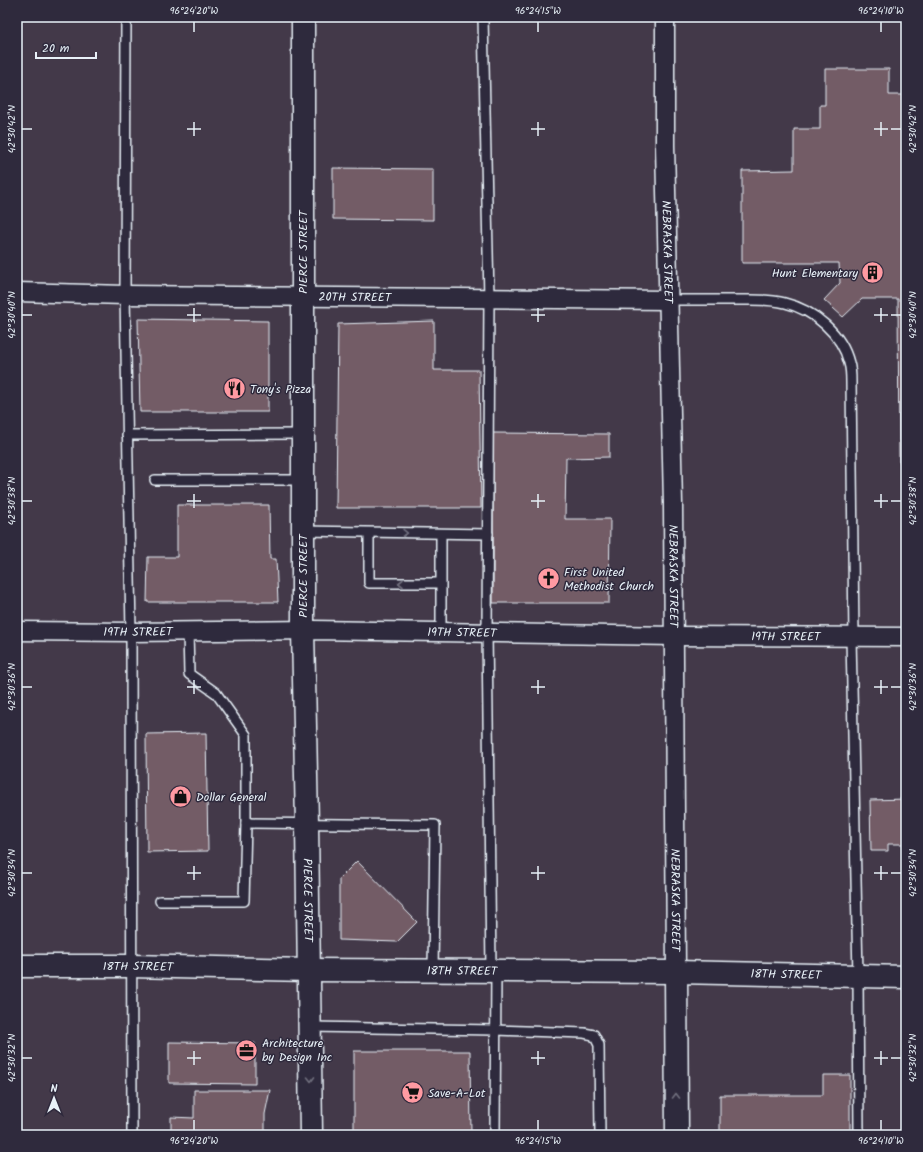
<svg xmlns="http://www.w3.org/2000/svg" width="923" height="1152" font-family="Kalam,sans-serif">
<rect width="100%" height="100%" fill="#433949"/>
<filter id="ink" filterUnits="userSpaceOnUse"><feTurbulence type="fractalNoise" baseFrequency=".025" numOctaves="2"/><feDisplacementMap in="SourceGraphic" scale="8" xChannelSelector="R" yChannelSelector="G"/><feConvolveMatrix kernelMatrix="1 2 1 2 8 2 1 2 1" color-interpolation-filters="sRGB"/></filter>
<g filter="url(#ink)">
<g fill="#735b66" stroke="#e8f1f8">
<polygon points="825,69 889,69 889,95 906,95 906,462 899,462 898,299 862,299 843,317 824,300 840,283 839,263 742,263 742,171 794,170 794,129 820,129 820,105 825,105"/>
<polygon points="333,168 433,169 433,220 333,219"/>
<polygon points="138,319 268,321 268,412 140,412"/>
<polygon points="434,321 434,370 479,370 481,508 336,508 338,324"/>
<polygon points="493,433 609,434 609,457 566,458 565,519 610,519 609,603 493,603"/>
<polygon points="177,505 269,505 270,559 276,559 278,602 147,602 148,557 177,557"/>
<polygon points="206,733 208,851 147,852 146,734"/>
<polygon points="906,799 906,844 888,844 888,851 871,851 870,800"/>
<polygon points="357,861 417,922 397,942 339,940 339,879"/>
<polygon points="169,1042 255,1043 255,1084 169,1083"/>
<polygon points="354,1051 470,1051 471,1135 354,1135"/>
<polygon points="823,1075 850,1075 850,1135 826,1135 826,1134 720,1134 720,1095 823,1095"/>
<polygon points="194,1090 270,1090 265,1114 265,1135 171,1135 171,1117 194,1118"/>
</g>
<g fill="none" stroke-linecap="round" stroke-linejoin="round">
<defs>
<g id="lane">
<polyline points="126,17 125,295 131,632 132,1135"/>
<polyline points="483,17 489,298 487,632 491,970"/>
<path d="M 668,300 C 692,300 716,300 739,300 C 754,300 771,299 785,303 C 814,310 842,334 849,363 C 851,369 851,376 851,382 L 854,637"/>
<polyline points="127,435 303,434"/>
<polyline points="155,480 303,480"/>
<polyline points="303,531 488,534"/>
<polyline points="369,533 369,583 440,583"/>
<polyline points="441,632 441,534"/>
<polyline points="851,637 858,976 859,1135"/>
<polyline points="246,823 435,825 433,970"/>
<polyline points="160,901 244,901 246,823 246,735 216,693 189,674 188,631"/>
<polyline points="310,1027 495,1030 584,1033 594,1035 599,1045 600,1135"/>
<polyline points="495,1135 496,970"/>
</g>
<g id="street">
<path id="s1" d="M 665,17 L 665,145 L 673,504 L 676,972"/>
<path id="s2" d="M 17,292 L 125,295 L 668,300"/>
<path id="s3" d="M 17,631 L 131,632 L 313,630 L 675,636 L 906,637"/>
</g>
<g id="secondary">
<path id="s4" d="M 303,17 L 303,630 L 307,824 L 311,1135"/>
<path id="s5" d="M 17,966 L 131,966 L 309,970 L 676,972 L 906,977"/>
<polyline points="676,972 677,1135"/>
</g>
</defs>
<use href="#lane" stroke="#e8f1f8" stroke-width="12"/>
<use href="#street" stroke="#e8f1f8" stroke-width="21"/>
<use href="#secondary" stroke="#e8f1f8" stroke-width="25"/>
<use href="#lane" stroke="#2f2a3d" stroke-width="9"/>
<use href="#street" stroke="#2f2a3d" stroke-width="18"/>
<use href="#secondary" stroke="#2f2a3d" stroke-width="22"/>
</g>
<defs><path id="oneway-chevron" d="M-2-3.5L2.5 0L-2 3.5" fill="none" stroke-width="1.6" stroke-linecap="round" stroke-linejoin="round"/></defs>
<g stroke="#70707e">
<use href="#oneway-chevron" transform="translate(405 533) rotate(1)"/>
<use href="#oneway-chevron" transform="translate(401 583) rotate(-180)"/>
<use href="#oneway-chevron" transform="translate(311 1079) rotate(89)"/>
<use href="#oneway-chevron" transform="translate(676 1096) rotate(-90)"/>
</g>
</g>
<path fill="none" stroke="#e8f1f8" stroke-width="1.5" d="M 194,22 L 194,32M 538,22 L 538,32M 881,22 L 881,32M 194,122 L 194,136M 538,122 L 538,136M 881,122 L 881,136M 22,129 L 32,129M 187,129 L 201,129M 531,129 L 545,129M 874,129 L 888,129M 891,129 L 901,129M 194,308 L 194,322M 538,308 L 538,322M 881,308 L 881,322M 22,315 L 32,315M 187,315 L 201,315M 531,315 L 545,315M 874,315 L 888,315M 891,315 L 901,315M 194,494 L 194,508M 538,494 L 538,508M 881,494 L 881,508M 22,501 L 32,501M 187,501 L 201,501M 531,501 L 545,501M 874,501 L 888,501M 891,501 L 901,501M 194,680 L 194,694M 538,680 L 538,694M 881,680 L 881,694M 22,687 L 32,687M 187,687 L 201,687M 531,687 L 545,687M 874,687 L 888,687M 891,687 L 901,687M 194,866 L 194,880M 538,866 L 538,880M 881,866 L 881,880M 22,873 L 32,873M 187,873 L 201,873M 531,873 L 545,873M 874,873 L 888,873M 891,873 L 901,873M 194,1051 L 194,1065M 538,1051 L 538,1065M 881,1051 L 881,1065M 22,1058 L 32,1058M 187,1058 L 201,1058M 531,1058 L 545,1058M 874,1058 L 888,1058M 891,1058 L 901,1058M 194,1120 L 194,1130M 538,1120 L 538,1130M 881,1120 L 881,1130"/>
<defs>
<symbol id="building-disc" viewBox="-11 -11 22 22"><circle r="9.5" fill="#ff9aa2" stroke="#2f2a3d"/><path d="M-4-6H4V6H1V3H-1V6H-4ZM-2.5-4.3h1.7v1.8h-1.7ZM.8-4.3h1.7v1.8H.8ZM-2.5-1h1.7V.8h-1.7ZM.8-1h1.7V.8H.8Z" fill="#111"/></symbol>
<symbol id="restaurant-disc" viewBox="-11 -11 22 22"><circle r="9.5" fill="#ff9aa2" stroke="#2f2a3d"/><path d="M-5-6h1v4h1v-4h1v4h1v-4h1v5L-1.5 .5V6h-2V.5L-5-1ZM5-6V6H3V1.5H1.5Q1.5-4 5-6Z" fill="#111"/></symbol>
<symbol id="church-disc" viewBox="-11 -11 22 22"><circle r="9.5" fill="#ff9aa2" stroke="#2f2a3d"/><path d="M-1.2-6h2.4v3.5h3.3v2.4h-3.3V6h-2.4V-.1h-3.3v-2.4h3.3Z" fill="#111"/></symbol>
<symbol id="shop-disc" viewBox="-11 -11 22 22"><circle r="9.5" fill="#ff9aa2" stroke="#2f2a3d"/><path d="M-5-2.5h2.3a2.7 3.5 0 0 1 5.4 0H5L5.5 6h-11ZM-1.5-2.5h3a1.5 2.3 0 0 0-3 0Z" fill="#111"/></symbol>
<symbol id="office-disc" viewBox="-11 -11 22 22"><circle r="9.5" fill="#ff9aa2" stroke="#2f2a3d"/><path d="M-6-3h4V-5.5h4V-3h4V5H-6ZM-1-4.5V-3h2v-1.5ZM-6 0V1H6V0Z" fill="#111"/></symbol>
<symbol id="supermarket-disc" viewBox="-11 -11 22 22"><circle r="9.5" fill="#ff9aa2" stroke="#2f2a3d"/><path d="M-6-5.5h2.5l.6 2H6L4.5 2H-2.5L-4.4-4H-6ZM-1.5 3.2a1.3 1.3 0 1 0 .1 0ZM3 3.2a1.3 1.3 0 1 0 .1 0Z" fill="#111"/></symbol>
</defs>
<g fill-rule="evenodd">
<use href="#building-disc" x="860" y="260" width="25" height="25"/>
<use href="#restaurant-disc" x="222" y="376" width="25" height="25"/>
<use href="#church-disc" x="536" y="566" width="25" height="25"/>
<use href="#shop-disc" x="168" y="784" width="25" height="25"/>
<use href="#office-disc" x="234" y="1038" width="25" height="25"/>
<use href="#supermarket-disc" x="400" y="1080" width="25" height="25"/>
</g>
<g text-anchor="middle" dominant-baseline="central" stroke-width="3" stroke-linejoin="round" paint-order="stroke">
<g font-size="12" fill="#e8f1f8" stroke="#2f2a3d">
<text transform="translate(303 252) rotate(-90)">PIERCE STREET</text>
<text stroke="none"><textPath href="#s1" startOffset="235">NEBRASKA STREET</textPath></text>
<text stroke="none"><textPath href="#s2" startOffset="338">20TH STREET</textPath></text>
<text transform="translate(303 576) rotate(-90)">PIERCE STREET</text>
<text stroke="none"><textPath href="#s1" startOffset="559">NEBRASKA STREET</textPath></text>
<text stroke="none"><textPath href="#s3" startOffset="121">19TH STREET</textPath></text>
<text stroke="none"><textPath href="#s3" startOffset="445">19TH STREET</textPath></text>
<text stroke="none"><textPath href="#s3" startOffset="769">19TH STREET</textPath></text>
<text stroke="none"><textPath href="#s4" startOffset="883">PIERCE STREET</textPath></text>
<text stroke="none"><textPath href="#s1" startOffset="883">NEBRASKA STREET</textPath></text>
<text stroke="none"><textPath href="#s5" startOffset="121">18TH STREET</textPath></text>
<text stroke="none"><textPath href="#s5" startOffset="445">18TH STREET</textPath></text>
<text stroke="none"><textPath href="#s5" startOffset="769">18TH STREET</textPath></text>
</g>
<g font-size="12" fill="#e8f1f8" stroke="#2f2a3d" text-anchor="start">
<text x="858" y="273" text-anchor="end">Hunt Elementary</text>
<text x="250" y="389">Tony's Pizza</text>
<text x="564" y="572">First United<tspan x="564" dy="14">Methodist Church</tspan></text>
<text x="196" y="797">Dollar General</text>
<text x="262" y="1043">Architecture<tspan x="262" dy="14">by Design Inc</tspan></text>
<text x="428" y="1093">Save-A-Lot</text>
</g>
</g>
<rect width="923" height="1152" fill="none" stroke="#2f2a3d" stroke-width="44"/>
<g transform="translate(54 1098)" stroke="#2f2a3d" stroke-width="3" paint-order="stroke">
<path d="M0-3L7 15L0 10L-7 15Z" fill="#e8f1f8"/>
<text y="-6" font-size="11" font-weight="bold" text-anchor="middle" fill="#e8f1f8">N</text>
</g>
<path d="M36 52v6h60v-6" fill="none" stroke="#e8f1f8" stroke-width="2"/>
<text x="42" y="52" font-size="12" fill="#e8f1f8" stroke="#2f2a3d" stroke-width="3" paint-order="stroke">20 m</text>
<rect x="22" y="22" width="879" height="1108" fill="none" stroke="#e8f1f8" stroke-width="1.5"/>
<g font-size="10" text-anchor="middle" fill="#e8f1f8">
<text x="194" y="14">96°24'20"W</text>
<text x="538" y="14">96°24'15"W</text>
<text x="881" y="14">96°24'10"W</text>
<text transform="translate(11 129) rotate(-90)" y="4">42°30'42"N</text>
<text transform="translate(912 129) rotate(-90)" y="4">42°30'42"N</text>
<text transform="translate(11 315) rotate(-90)" y="4">42°30'40"N</text>
<text transform="translate(912 315) rotate(-90)" y="4">42°30'40"N</text>
<text transform="translate(11 501) rotate(-90)" y="4">42°30'38"N</text>
<text transform="translate(912 501) rotate(-90)" y="4">42°30'38"N</text>
<text transform="translate(11 687) rotate(-90)" y="4">42°30'36"N</text>
<text transform="translate(912 687) rotate(-90)" y="4">42°30'36"N</text>
<text transform="translate(11 873) rotate(-90)" y="4">42°30'34"N</text>
<text transform="translate(912 873) rotate(-90)" y="4">42°30'34"N</text>
<text transform="translate(11 1058) rotate(-90)" y="4">42°30'32"N</text>
<text transform="translate(912 1058) rotate(-90)" y="4">42°30'32"N</text>
<text x="194" y="1144">96°24'20"W</text>
<text x="538" y="1144">96°24'15"W</text>
<text x="881" y="1144">96°24'10"W</text>
</g>
</svg>
